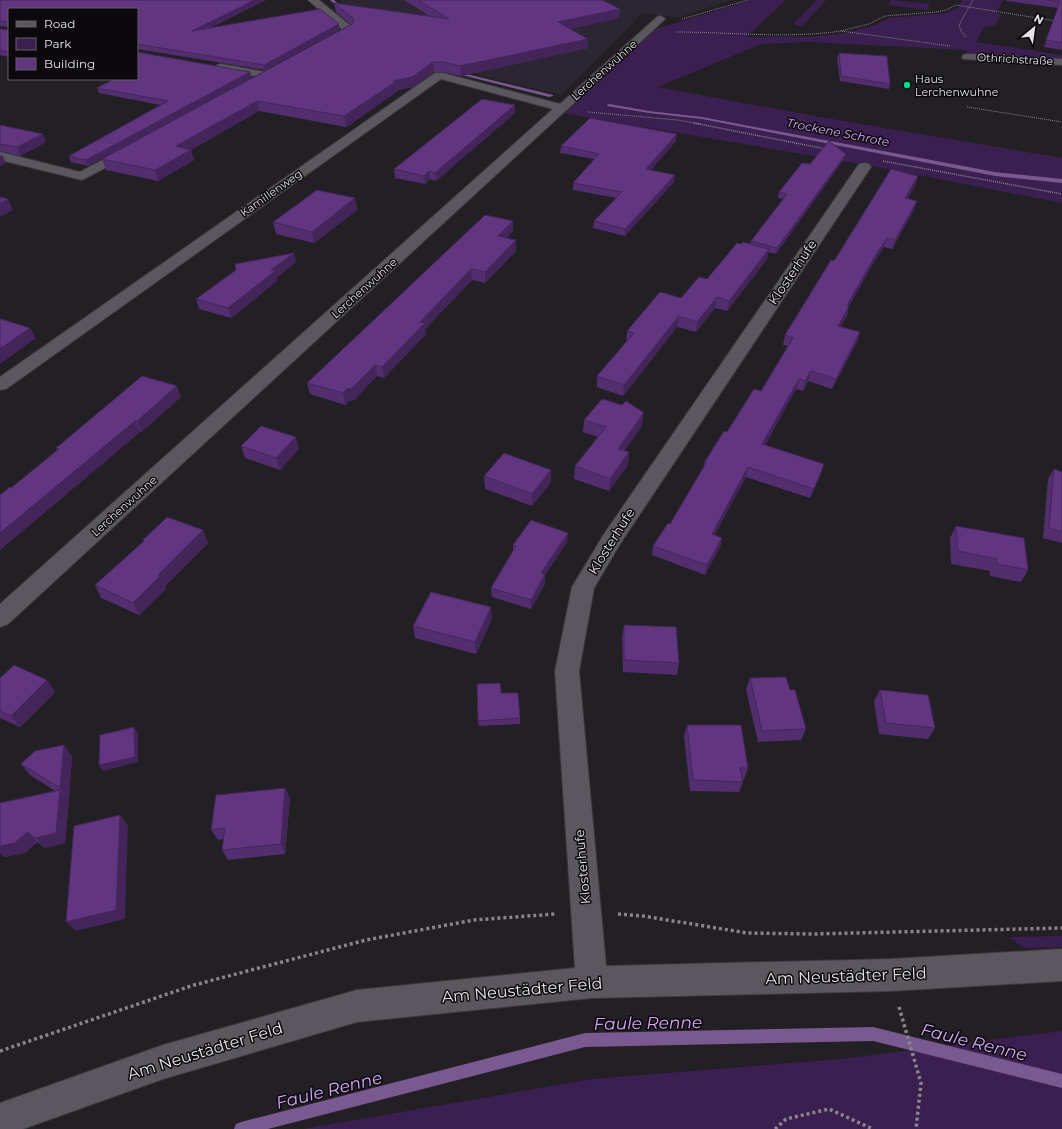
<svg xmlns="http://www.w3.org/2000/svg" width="1062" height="1129" font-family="Montserrat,sans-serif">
<rect width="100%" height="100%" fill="#221f25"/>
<polygon fill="#2c2632" points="339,0 731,0 677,18 641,13 633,23 561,95 490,78 406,51 359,17"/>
<g fill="#3c1f51">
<polygon points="751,0 786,0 746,37 811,37 845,33 875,25 889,18 947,13 959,7 962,0 1004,0 996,12 1001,15 995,25 984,27 976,42 1062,55 1062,60 968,54 966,50 808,42 761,44 658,87 809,115 1062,158 1062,203 877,167 563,113 647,34 659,28"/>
<polygon points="817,0 826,0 802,26 793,24"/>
<polygon points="891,0 930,4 927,10 888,5"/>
<polygon points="1062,936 1062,947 1024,948 1009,937"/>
<polygon points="1062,1031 1062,1129 303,1129 592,1079 841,1059"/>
</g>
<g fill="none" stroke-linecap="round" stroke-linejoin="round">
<g fill="#79598f" fill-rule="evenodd">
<polygon points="330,0 334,0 345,10 345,12 343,12"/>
<polygon points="454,71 553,95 553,96 549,97 454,73"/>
<polygon points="609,104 649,111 702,117 995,172 1062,179 1062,183 995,176 702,119 649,113 607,106 607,105"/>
<polygon points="873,1027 1062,1074 1062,1088 873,1041 585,1047 268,1129 234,1129 236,1124 241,1122 585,1033"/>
</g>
<defs>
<g id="minor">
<polygon points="308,0 319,0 353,28 354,30 353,32 330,45 322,45 321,43 322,41 343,30"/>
<polygon points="660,16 663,17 665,19 663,21 8,624 0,627 0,604 553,109 441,79 6,389 0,390 0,377 435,73 443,73 560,104 657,17"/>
<polygon points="967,54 1062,59 1062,65 963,59 962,57 963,55"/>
<polygon points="221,64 265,72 270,75 265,78 217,69 216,67 217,65"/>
<polygon points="131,145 135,146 137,149 135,152 82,180 0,160 0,152 80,172"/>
<polygon points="864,163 869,164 871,167 620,544 594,588 579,671 606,966 891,959 1062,949 1062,981 891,991 592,998 357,1022 163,1079 23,1129 0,1129 0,1103 163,1045 357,990 575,968 555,671 572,587 604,534 859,164"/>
</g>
</defs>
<use href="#minor" stroke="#3b393e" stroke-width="2"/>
<g stroke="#88858b" stroke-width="1" stroke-dasharray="1 1" stroke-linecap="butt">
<polyline points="682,19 748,0"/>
<path d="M 676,32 C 731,32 786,39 841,31"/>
<polyline points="966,37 961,31 959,25 973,0"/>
<polyline points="950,46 841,31 869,24 885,16 936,12 946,10 956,5 1062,22"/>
<polyline points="967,107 1062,122"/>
<polyline points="588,112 677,120 700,124"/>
</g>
<g stroke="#88858b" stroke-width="1.5" stroke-dasharray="1 1" stroke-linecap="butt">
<polyline points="694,123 826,149"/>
<polyline points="883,161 1062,194"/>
</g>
<g stroke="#88858b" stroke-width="3.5" stroke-dasharray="3 3" stroke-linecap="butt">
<polyline points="618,914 643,916 747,933 813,934 1062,928"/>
<polyline points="899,1007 921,1083 916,1129"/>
<polyline points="0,1051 194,985 366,940 474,920 555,914"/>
<polyline points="775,1129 786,1119 829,1109 873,1129"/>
</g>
<use href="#minor" fill="#5b575e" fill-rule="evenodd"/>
</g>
<g fill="#532e6e">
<polygon points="0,0 266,0 210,28 339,24 339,30 265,70 137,49 137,9 9,9 9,57 0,55 0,29 8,30 8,27 0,26"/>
<polygon points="404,0 602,0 620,9 619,18 570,29 588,48 461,76 443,72 434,72 413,87 398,90 398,91 346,127 259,111 191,150 194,160 158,181 106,170 102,159 351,25 336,12 334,3 431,17"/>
<polygon points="1007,0 1062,0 1062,50 1044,47 1058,8 1006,1"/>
<polygon points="839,53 890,84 889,89 840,81 837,58"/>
<polygon points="250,72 251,78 88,166 71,162 69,156 160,105 99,93 97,88"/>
<polygon points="515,105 515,113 436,181 430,179 425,184 395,178 394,169"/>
<polygon points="0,125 46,142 20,156 0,151"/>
<polygon points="676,141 651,170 674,182 625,236 593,228 594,221 616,198 573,190 573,183 594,159 560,153 561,146"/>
<polygon points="844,159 776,254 768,252 767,259 727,311 715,308 696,332 677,327 623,396 597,387 597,376 626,342 627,331 681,298 707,279 741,244 750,244 751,241 783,199 778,198 779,192 810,164"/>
<polygon points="916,184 907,199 914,210 892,249 884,247 874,262 849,306 847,316 840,327 857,342 832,389 808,381 803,391 796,389 765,445 821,474 810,498 746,477 714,535 722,538 720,547 705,575 652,555 653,546 670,524 703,470 704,463 727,432 761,391 788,346 783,345 785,335 834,261"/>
<polygon points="355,198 357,210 314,243 276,234 273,222"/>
<polygon points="513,221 513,231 507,238 516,240 516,251 485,283 472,280 425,329 426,334 384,378 377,376 354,400 349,401 345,405 310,394 307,383"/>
<polygon points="296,262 276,278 277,281 231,318 199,309 196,299"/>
<polygon points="181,397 141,432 140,432 0,550 0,495 11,488 57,450 56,448"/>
<polygon points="643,414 642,426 624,451 629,452 628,465 609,491 574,479 575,466 598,437 583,432 584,420"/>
<polygon points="241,446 299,449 280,470 245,458"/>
<polygon points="1054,469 1062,472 1062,543 1043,538 1048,479"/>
<polygon points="551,470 551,482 532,506 485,489 484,476"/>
<polygon points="956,526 1028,570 1021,582 990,576 990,571 951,564 950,538"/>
<polygon points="143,540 208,543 165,586 166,589 139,615 101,598 95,585 143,542"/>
<polygon points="567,542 545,575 545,584 531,609 492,597 491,588 513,550 513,545"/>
<polygon points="492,619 476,654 415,638 413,626"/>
<polygon points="624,625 679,663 677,675 623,672 622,637"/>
<polygon points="0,678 47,680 55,692 20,727 0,718"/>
<polygon points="750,678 790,690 806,729 801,740 758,742 746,689"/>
<polygon points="880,690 935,728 928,739 879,734 874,701"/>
<polygon points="501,693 520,718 520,724 479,726 478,721"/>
<polygon points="687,725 748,768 744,779 742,779 743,782 739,792 690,791 684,736"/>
<polygon points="72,756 69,799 66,798 69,800 65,843 45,848 37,842 25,853 4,857 0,853 0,803 55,791 30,775 21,764"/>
<polygon points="285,788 290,798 285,854 228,860 222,850 224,839 218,840 211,830"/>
</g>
<g fill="#44255a">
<polygon points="255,0 266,0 193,36 192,31"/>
<polygon points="620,9 619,18 558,31 558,22"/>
<polygon points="339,24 339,30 265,70 264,65"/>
<polygon points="588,39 588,48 461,76 460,66"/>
<polygon points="433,62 434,72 413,87 398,90 398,91 346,127 344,116 393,81"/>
<polygon points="250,72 251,78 88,166 86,160"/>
<polygon points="257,101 259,111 191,150 194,160 158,181 155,170 176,146"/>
<polygon points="515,105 515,113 436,181 435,173"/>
<polygon points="43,134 46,142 20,156 17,147"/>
<polygon points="677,134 676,141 646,176 646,169"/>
<polygon points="846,154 844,159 776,254 777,248"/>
<polygon points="2,155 6,163 0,166 0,156"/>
<polygon points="429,171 430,179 425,184 424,176"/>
<polygon points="675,175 674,182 625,236 625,229"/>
<polygon points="918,176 916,184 902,207 905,198"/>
<polygon points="355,198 357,210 314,243 312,232"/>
<polygon points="8,199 13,210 0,217 0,204"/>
<polygon points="917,201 914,210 892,249 895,240"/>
<polygon points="513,221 513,231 498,246 498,236"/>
<polygon points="887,238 884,247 874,262 844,315 847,305 877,253"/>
<polygon points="516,240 516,251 485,283 485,272"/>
<polygon points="769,249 767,259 727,311 729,301"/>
<polygon points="294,253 296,262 276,278 277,281 231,318 228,308 271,270"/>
<polygon points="471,269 472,280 425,329 426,334 384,378 382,367 420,322"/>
<polygon points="717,297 715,308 696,332 697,322"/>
<polygon points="849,306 847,316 835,336 838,326"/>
<polygon points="679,316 677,327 623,396 624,385"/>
<polygon points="30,328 36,338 0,364 0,349"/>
<polygon points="860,332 857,342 832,389 836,379"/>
<polygon points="375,365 377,376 354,400 349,401 345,405 343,393"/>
<polygon points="811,371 808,381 803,391 805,381"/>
<polygon points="799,379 796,389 760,454 762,444"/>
<polygon points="177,386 181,397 141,432 137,421"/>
<polygon points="643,414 642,426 617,461 618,449"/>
<polygon points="135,421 140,432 0,550 0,533"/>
<polygon points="296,437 299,449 280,470 276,458"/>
<polygon points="629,452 628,465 609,491 610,479"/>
<polygon points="824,464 821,474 810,498 814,489"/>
<polygon points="748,467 746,477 710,544 712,534"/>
<polygon points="551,470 551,482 532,506 532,494"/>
<polygon points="203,530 208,543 165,586 166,589 139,615 133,603 158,575"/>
<polygon points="568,533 567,542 545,575 545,584 531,609 531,600 541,573"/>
<polygon points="722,538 720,547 705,575 707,565"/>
<polygon points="491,607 492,619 476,654 475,642"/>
<polygon points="47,680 55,692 20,727 11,716"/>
<polygon points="134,727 138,733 138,762 103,771 99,765"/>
<polygon points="64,745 72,756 69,799 60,788"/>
<polygon points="285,788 290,798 285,854 281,844"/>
<polygon points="60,790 69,800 65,843 45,848 36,838"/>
<polygon points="120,815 128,825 125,919 76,931 66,922"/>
<polygon points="27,832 37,842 25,853 4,857 0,853 0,846"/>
</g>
<g fill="#613580" stroke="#44255a">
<polygon points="0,0 255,0 192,31 320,9 339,24 264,65 137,44 137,9 9,9 9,52 0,50 0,29 8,30 8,22 0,21"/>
<polygon points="418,0 602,0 620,9 558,22 588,39 460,66 443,62 433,62 412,77 393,81 397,81 344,116 257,101 176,146 191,150 155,170 102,159 352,24 354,21 353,18 334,3 449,19"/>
<polygon points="1047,0 1062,0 1062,43 1046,40 1060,2"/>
<polygon points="137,52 250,72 86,160 69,156 168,101 97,88 114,79 137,79"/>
<polygon points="839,53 887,56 890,84 841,76"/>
<polygon points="482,99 515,105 435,173 429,171 424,176 394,169"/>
<polygon points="590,118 677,134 646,169 675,175 625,229 594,221 622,192 573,183 599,154 561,146"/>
<polygon points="0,125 43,134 17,147 0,144"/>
<polygon points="829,141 846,154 777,248 751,241 787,194 779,192 802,163 810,164"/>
<polygon points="891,169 918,176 905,198 917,201 895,240 887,238 877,253 847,305 849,306 838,326 860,332 836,379 811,371 805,381 799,379 762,444 824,464 814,489 748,467 712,534 722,538 707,565 653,546 668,523 670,524 706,463 704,463 724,431 727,432 754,389 761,391 793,338 785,335 831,260 834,261"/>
<polygon points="317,190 355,198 312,232 273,222"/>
<polygon points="0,197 8,199 0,204"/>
<polygon points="485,215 513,221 498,236 516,240 485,272 471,269 420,322 425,323 382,367 375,365 352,388 347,389 343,393 307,383"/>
<polygon points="743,242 769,249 729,301 717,297 697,322 679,316 624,385 597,376 634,333 627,331 660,292 681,298 699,277 707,279 737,243 741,244"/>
<polygon points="294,253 271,270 275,271 228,308 196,299 236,270 235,264"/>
<polygon points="0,319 1,319 30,328 0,349"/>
<polygon points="142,376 177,386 137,421 135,421 0,533 0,495 10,487 11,488 59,449 56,448"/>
<polygon points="602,399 622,405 626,401 643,412 643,414 618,449 629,452 610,479 575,466 606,427 584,420"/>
<polygon points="261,426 296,437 276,458 241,446"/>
<polygon points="504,453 551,470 532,494 484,476"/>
<polygon points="1054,469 1062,472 1062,532 1049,528"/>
<polygon points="167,517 203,530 158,575 160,576 133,603 95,585 144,541 143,540"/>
<polygon points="531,520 568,533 541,573 545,574 531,600 491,588 516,546 513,545"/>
<polygon points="956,526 1024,538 1028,570 997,564 997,559 958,551"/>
<polygon points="431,592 491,607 475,642 413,626"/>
<polygon points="624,625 676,627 679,663 624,660"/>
<polygon points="14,665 47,680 11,716 0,711 0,678"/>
<polygon points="786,677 790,690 795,690 806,729 762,731 750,678"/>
<polygon points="500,683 501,693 518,693 520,718 478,721 477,684"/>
<polygon points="880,690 928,695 935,728 886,723"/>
<polygon points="687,725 741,725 748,768 740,768 743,782 693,780"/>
<polygon points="134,727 135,757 99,765 100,735"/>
<polygon points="64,745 60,788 21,764 35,751"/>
<polygon points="285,788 281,844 222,850 225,828 211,830 216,795"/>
<polygon points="60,790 56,833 36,838 27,832 15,843 0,846 0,803"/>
<polygon points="120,815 116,910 66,922 74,826"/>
</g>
<circle fill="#00d98c" stroke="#0b090c" stroke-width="1.5" cx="907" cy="85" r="4"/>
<g text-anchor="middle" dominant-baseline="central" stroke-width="3" stroke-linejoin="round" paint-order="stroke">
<g font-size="11" fill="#e6e4e9" stroke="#0b090c">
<text transform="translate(1015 59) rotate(3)">Othrichstraße</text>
<text transform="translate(604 70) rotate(-42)">Lerchenwuhne</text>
<text transform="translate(271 193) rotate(-35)">Kamillenweg</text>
<text transform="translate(364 288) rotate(-42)">Lerchenwuhne</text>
<text transform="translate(124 506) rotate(-42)">Lerchenwuhne</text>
</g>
<g font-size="11" fill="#e6e4e9" stroke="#0b090c" text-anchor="start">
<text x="915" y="79">Haus<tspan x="915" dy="13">Lerchenwuhne</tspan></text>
</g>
<g font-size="12" font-style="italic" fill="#d8aafe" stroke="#0b090c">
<text transform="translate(838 132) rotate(11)">Trockene Schrote</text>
</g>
<g font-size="13" fill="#e6e4e9" stroke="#0b090c">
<text transform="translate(792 272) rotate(-56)">Klosterhufe</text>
<text transform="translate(611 541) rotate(-58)">Klosterhufe</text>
<text transform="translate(582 867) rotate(-95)">Klosterhufe</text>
</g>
<g font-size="16" fill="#e6e4e9" stroke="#0b090c">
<text transform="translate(846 976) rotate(-2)">Am Neustädter Feld</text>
<text transform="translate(522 990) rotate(-5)">Am Neustädter Feld</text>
<text transform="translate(205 1051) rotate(-17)">Am Neustädter Feld</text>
</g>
<g font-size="17" font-style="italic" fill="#d8aafe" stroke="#0b090c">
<text transform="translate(648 1023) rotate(-1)">Faule Renne</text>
<text transform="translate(974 1042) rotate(14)">Faule Renne</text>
<text transform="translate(329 1090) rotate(-14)">Faule Renne</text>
</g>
</g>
<rect x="8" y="8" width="130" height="72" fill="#0b090c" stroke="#636164"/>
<rect x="16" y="21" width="20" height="6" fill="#5b575e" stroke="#636164"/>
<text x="44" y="28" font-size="12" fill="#e6e4e9">Road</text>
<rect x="16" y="38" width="20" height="12" fill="#3c1f51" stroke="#636164"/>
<text x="44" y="48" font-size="12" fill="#e6e4e9">Park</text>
<rect x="16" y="58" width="20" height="12" fill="#613580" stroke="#636164"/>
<text x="44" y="68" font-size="12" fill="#e6e4e9">Building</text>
<g transform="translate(1034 28) rotate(29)" stroke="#0b090c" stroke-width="3" paint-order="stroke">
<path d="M0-3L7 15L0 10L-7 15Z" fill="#e6e4e9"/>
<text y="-6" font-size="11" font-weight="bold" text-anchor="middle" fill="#e6e4e9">N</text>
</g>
</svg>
